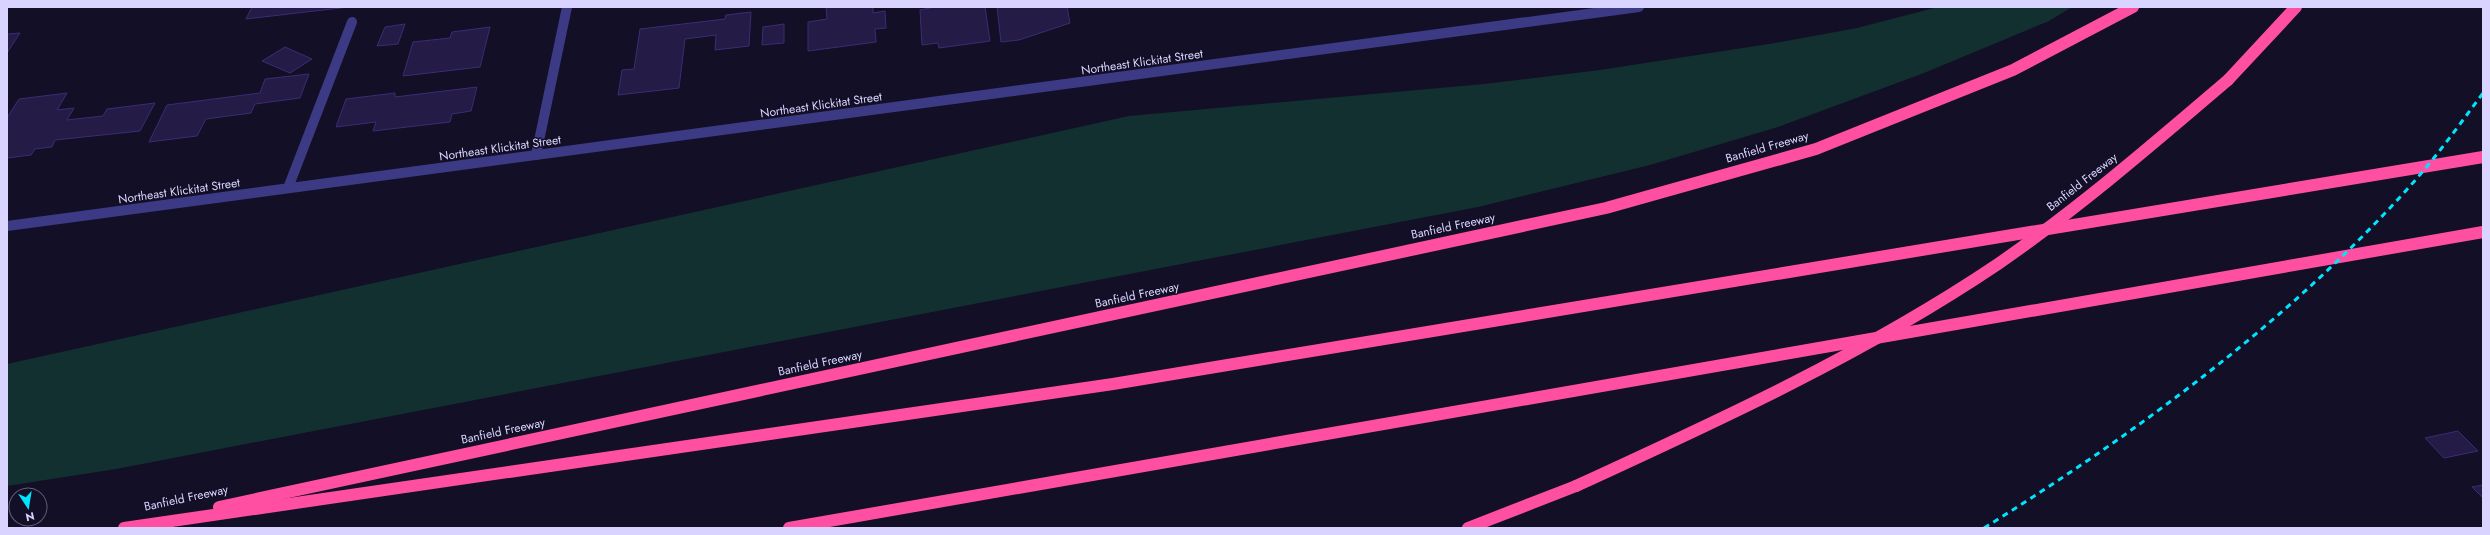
<svg xmlns="http://www.w3.org/2000/svg" width="2490" height="535" font-family="Jost,sans-serif">
<rect width="100%" height="100%" fill="#130f26"/>
<polygon fill="#12302f" points="1938,7 2072,7 2049,21 1924,73 1778,127 1650,165 1478,207 116,469 7,486 7,364 1129,116 1484,84 1600,70 1775,43 1857,28"/>
<g fill="#241b47" stroke="#3b2d73">
<polygon points="252,7 349,7 246,19"/>
<polygon points="826,7 873,7 873,13 885,11 886,28 875,29 876,42 808,51 808,22 827,19"/>
<polygon points="935,7 985,7 990,41 939,48 938,43 922,45 920,10"/>
<polygon points="997,7 1067,7 1070,23 1019,40 1001,42"/>
<polygon points="751,12 749,46 715,50 716,35 685,39 679,88 618,95 622,70 634,69 640,29 725,19 726,15"/>
<polygon points="405,24 398,44 377,46 385,27"/>
<polygon points="784,24 784,43 762,45 763,27"/>
<polygon points="490,27 480,67 403,76 413,42 450,38 452,32"/>
<polygon points="20,33 7,53 7,34"/>
<polygon points="285,47 312,59 290,73 262,61"/>
<polygon points="309,74 300,98 255,104 251,113 206,119 197,136 149,142 167,105 260,93 265,79"/>
<polygon points="477,87 471,111 452,114 450,122 373,131 376,122 336,127 346,99 395,93 395,97"/>
<polygon points="67,93 57,110 74,108 67,120 103,116 107,109 155,103 140,131 55,140 52,147 35,149 31,155 7,158 7,118 19,99"/>
<polygon points="2458,431 2478,451 2444,458 2425,438"/>
<polygon points="2483,485 2483,498 2472,487"/>
</g>
<g fill="none" stroke-linecap="round" stroke-linejoin="round">
<polyline stroke="#3d3a85" stroke-width="10" points="288,188 352,22"/>
<g stroke="#3d3a85" stroke-width="10">
<polyline points="536,155 567,7"/>
<polyline points="7,226 1639,7"/>
</g>
<g stroke="#ff4fa3" stroke-width="12">
<polyline points="2228,80 2296,7"/>
<polyline points="219,507 1606,208 1816,149 2013,70 2133,7"/>
<polyline points="124,528 1113,384 2483,157"/>
<polyline points="789,528 2483,232"/>
<polyline points="1468,528 1576,486"/>
</g>
<path stroke="#00e5ff" stroke-width="3" stroke-dasharray="6 5" stroke-linecap="butt" d="M 1984,528 C 2138,432 2289,321 2411,185 C 2437,156 2460,124 2483,93"/>
<path stroke="#ff4fa3" stroke-width="12" d="M 1576,486 C 1720,420 1866,353 1998,264 C 2079,208 2153,144 2228,80"/>
</g>
<g text-anchor="middle" dominant-baseline="central" stroke-width="3" stroke-linejoin="round" paint-order="stroke">
<g font-size="12" fill="#d9d4ff" stroke="#130f26">
<text transform="translate(1142 62) rotate(-8)">Northeast Klickitat Street</text>
<text transform="translate(821 105) rotate(-8)">Northeast Klickitat Street</text>
<text transform="translate(1767 147) rotate(-16)">Banfield Freeway</text>
<text transform="translate(500 148) rotate(-8)">Northeast Klickitat Street</text>
<text transform="translate(2082 182) rotate(-38)">Banfield Freeway</text>
<text transform="translate(179 191) rotate(-8)">Northeast Klickitat Street</text>
<text transform="translate(1453 226) rotate(-12)">Banfield Freeway</text>
<text transform="translate(1137 295) rotate(-12)">Banfield Freeway</text>
<text transform="translate(820 363) rotate(-12)">Banfield Freeway</text>
<text transform="translate(503 431) rotate(-12)">Banfield Freeway</text>
<text transform="translate(186 498) rotate(-12)">Banfield Freeway</text>
</g>
</g>
<rect width="2490" height="535" fill="none" stroke="#d9d4ff" stroke-width="16"/>
<g transform="translate(28 507) rotate(168)"><circle r="19" fill="#130f26" stroke="#625e7d"/>
<path d="M0-3L7 15L0 10L-7 15Z" fill="#00e5ff"/>
<text y="-6" font-size="11" font-weight="bold" text-anchor="middle" fill="#d9d4ff">N</text>
</g>
</svg>
